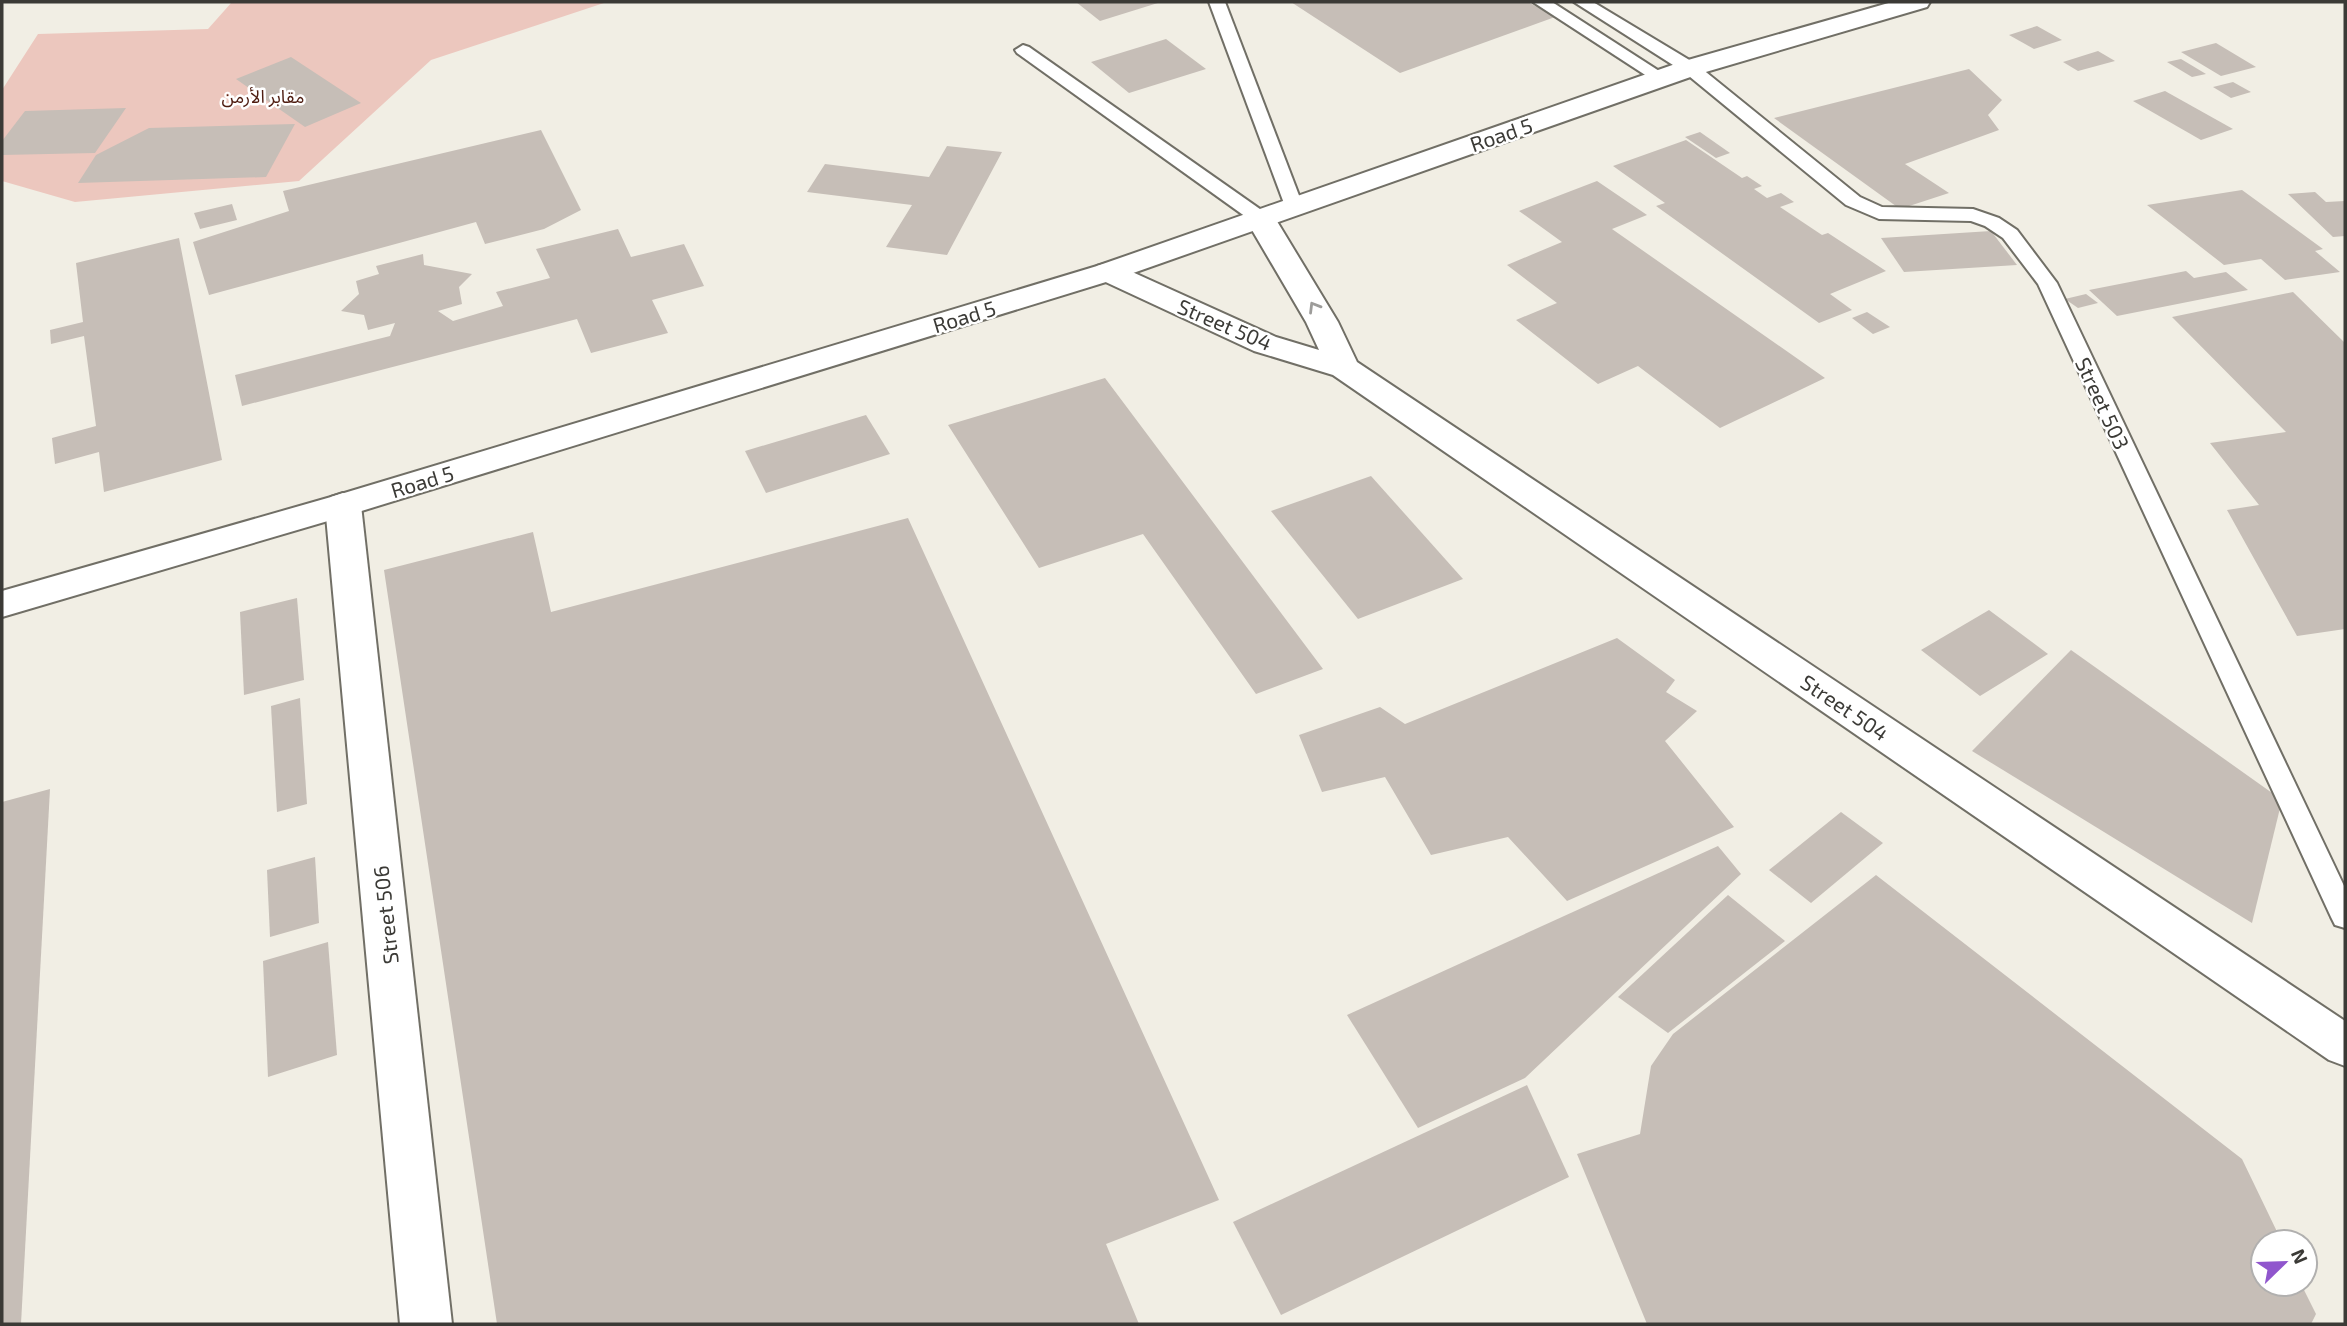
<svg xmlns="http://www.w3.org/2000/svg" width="2347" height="1326" font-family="'Exo 2','Noto Sans Arabic',sans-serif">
<rect width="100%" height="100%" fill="#f1eee4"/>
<polygon fill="#ecc7be" points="232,2 607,2 431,60 299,181 75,202 2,181 2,90 38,34 208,29"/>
<g fill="#c6beb7">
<polygon points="1076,2 1161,2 1100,21"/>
<polygon points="1291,2 1528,2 1555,17 1400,73"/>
<polygon points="2037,26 2062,40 2034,49 2009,35"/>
<polygon points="1166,39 1206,69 1129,93 1091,62"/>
<polygon points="2216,43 2256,67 2221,76 2181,52"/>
<polygon points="2098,51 2115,61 2078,71 2063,62"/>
<polygon points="291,57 361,103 305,127 236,79"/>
<polygon points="2181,59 2206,74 2192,77 2167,62"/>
<polygon points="1969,69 2002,100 1988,115 1999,130 1905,164 1949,193 1900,209 1774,118"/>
<polygon points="2233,82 2251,92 2231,98 2213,87"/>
<polygon points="2165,91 2233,129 2201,140 2133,101"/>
<polygon points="126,108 95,153 2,155 2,141 25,111"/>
<polygon points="295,124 266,177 78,183 96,155 149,128"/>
<polygon points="541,130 581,210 544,229 485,244 476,222 209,295 193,242 289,211 283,191"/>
<polygon points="1700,132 1730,153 1716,158 1685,137"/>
<polygon points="1686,140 1742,178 1747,176 1762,186 1754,189 1767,198 1781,193 1794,202 1780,207 1822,235 1828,233 1886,271 1830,294 1852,310 1819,323 1656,206 1665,203 1613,166"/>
<polygon points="947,146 1002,152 947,255 886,247 912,205 807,192 825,164 929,177"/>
<polygon points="1597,181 1647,215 1612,229 1825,378 1720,428 1638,366 1598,384 1516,320 1557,303 1507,265 1562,242 1519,211"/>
<polygon points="2242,190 2323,249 2315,251 2340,272 2285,280 2261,259 2224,265 2147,205"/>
<polygon points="2315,192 2326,202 2345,201 2345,236 2333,237 2288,194"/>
<polygon points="232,204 237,220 200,229 194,213"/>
<polygon points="618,229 631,257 684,244 704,286 652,300 668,333 591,353 577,319 242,406 235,375 390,336 395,323 368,330 364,315 341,311 359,294 356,281 379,274 376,266 423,254 424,265 472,274 459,287 462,304 438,311 453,321 503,306 496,292 550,278 536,249"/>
<polygon points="1991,231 2017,265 1904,272 1881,238"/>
<polygon points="179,238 222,460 104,492 99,452 55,464 52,438 96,426 84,336 51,344 50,330 83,322 76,263"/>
<polygon points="2186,271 2194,278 2226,272 2248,290 2117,316 2089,290"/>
<polygon points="2293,292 2345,343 2345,629 2297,636 2227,510 2259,505 2210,443 2286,432 2172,317"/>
<polygon points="2086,294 2098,303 2078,308 2065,299"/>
<polygon points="1867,312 1890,327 1873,334 1852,318"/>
<polygon points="1105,378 1323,669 1256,694 1143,534 1039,568 948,425"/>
<polygon points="866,415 890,454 766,493 745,451"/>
<polygon points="1371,476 1463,579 1358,619 1271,511"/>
<polygon points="908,518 1219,1200 1106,1244 1139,1324 497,1324 384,570 533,532 551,612"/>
<polygon points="297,598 304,680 244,695 240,612"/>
<polygon points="1989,610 2048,654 1980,696 1921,650"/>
<polygon points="1617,638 1675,680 1666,692 1697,711 1665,741 1734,827 1567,901 1508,837 1431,855 1385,777 1322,792 1299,735 1380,707 1405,724"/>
<polygon points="2071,650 2282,800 2252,923 1972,751"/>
<polygon points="300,698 307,804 277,812 271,706"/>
<polygon points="50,789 21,1324 2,1324 2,802"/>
<polygon points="1841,812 1883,843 1811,903 1769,870"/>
<polygon points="1718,846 1741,874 1525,1078 1418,1128 1347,1015"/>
<polygon points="315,857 319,923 270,937 267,870"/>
<polygon points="1876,875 2242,1159 2282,1242 2263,1242 2263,1284 2301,1284 2316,1314 2311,1324 1647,1324 1577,1154 1640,1134 1651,1066 1673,1034"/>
<polygon points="1728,895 1785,941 1668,1033 1618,997"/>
<polygon points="328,942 337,1055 268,1077 263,961"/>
<polygon points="1527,1085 1569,1177 1281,1315 1233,1222"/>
</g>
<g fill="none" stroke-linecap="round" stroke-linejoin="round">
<defs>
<g id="service">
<polygon points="1209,2 1225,2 1303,206 1301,210 1294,212 1285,206"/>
<polygon points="1533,2 1552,2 1670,78 1668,82 1656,82"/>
<polygon points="1574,2 1593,2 1696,64 1860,197 1882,207 1973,209 1999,218 2017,230 2057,283 2345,888 2345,928 2335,925 2331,917 2038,284 2003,238 1985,226 1971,221 1879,219 1846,205 1684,72"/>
<polygon points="1023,45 1029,47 1267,214 1269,218 1267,222 1253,222 1017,53 1015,50"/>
</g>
<polygon id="minor" points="343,493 355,497 361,505 452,1324 400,1324 325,505 331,497"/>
<polygon id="tertiary" points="1260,209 1270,212 1275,218 1338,322 1357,362 2345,1021 2345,1066 2329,1060 1333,375 1254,351 1097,278 1093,272 1097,266 1108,263 1119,266 1276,337 1319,350 1306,322 1245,218 1250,212"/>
<polygon id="secondary" points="1892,2 1930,2 1927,7 1699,74 1119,278 355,513 2,617 2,591 331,497 1097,266 1681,62"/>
</defs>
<use href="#service" stroke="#716f66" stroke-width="4"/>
<use href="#minor" stroke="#716f66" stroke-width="4"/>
<use href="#tertiary" stroke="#716f66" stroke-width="4"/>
<use href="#secondary" stroke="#716f66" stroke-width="4"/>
<use href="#service" fill="#fff" fill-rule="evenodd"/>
<use href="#minor" fill="#fff" fill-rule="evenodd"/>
<use href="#tertiary" fill="#fff" fill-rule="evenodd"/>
<use href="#secondary" fill="#fff" fill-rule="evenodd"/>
</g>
<defs><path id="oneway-chevron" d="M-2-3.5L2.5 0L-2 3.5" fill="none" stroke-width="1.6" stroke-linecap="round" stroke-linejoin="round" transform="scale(1.75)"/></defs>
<use stroke="#9d9c9a" href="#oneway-chevron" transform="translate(1314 307) rotate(-121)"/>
<g text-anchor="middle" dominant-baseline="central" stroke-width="5" stroke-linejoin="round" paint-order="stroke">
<g font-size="18" fill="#4f1d11" stroke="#fff">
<text x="263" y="96">مقابر الأرمن</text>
</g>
<g font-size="21" fill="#3b3a36" stroke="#fff">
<text transform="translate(1501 134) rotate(-19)">Road 5</text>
<text transform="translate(964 316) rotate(-17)">Road 5</text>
<text transform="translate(1225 324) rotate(23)">Street 504</text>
<text transform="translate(2103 403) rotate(65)">Street 503</text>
<text transform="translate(422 481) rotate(-17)">Road 5</text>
<text transform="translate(1845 707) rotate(34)">Street 504</text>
<text transform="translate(385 915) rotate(-96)">Street 506</text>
</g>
</g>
<rect width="2347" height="1326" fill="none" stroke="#3b3a36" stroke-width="7"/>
<g transform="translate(2284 1263) rotate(67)"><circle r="33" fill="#ffffff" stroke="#b1b0af" stroke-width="2"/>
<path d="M0-5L12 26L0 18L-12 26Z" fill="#9056cd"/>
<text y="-10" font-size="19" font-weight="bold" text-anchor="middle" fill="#3b3a36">N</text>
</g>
</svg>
